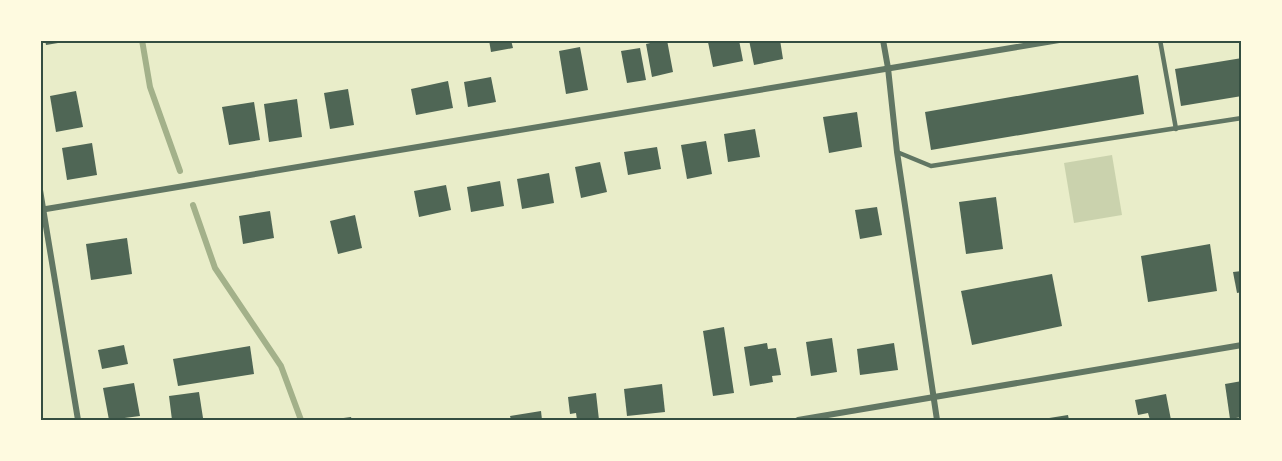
<svg xmlns="http://www.w3.org/2000/svg" width="1282" height="461" font-family="Lato,sans-serif">
<rect width="100%" height="100%" fill="#e9edc9"/>
<polygon fill="#cad2ad" points="1112,155 1122,215 1074,223 1064,163"/>
<g fill="none" stroke-linecap="round" stroke-linejoin="round">
<g stroke="#a3b18a" stroke-width="6">
<polyline points="142,40 150,87 180,171"/>
<polyline points="193,205 215,268 281,366 301,420"/>
</g>
</g>
<g fill="#4f6655">
<polygon points="45,40 64,40 64,42 46,45"/>
<polygon points="489,40 511,40 513,48 491,52"/>
<polygon points="663,40 667,40 673,72 652,77 646,44"/>
<polygon points="716,40 739,40 743,61 713,67 708,42"/>
<polygon points="749,40 780,40 783,59 754,65"/>
<polygon points="580,47 588,90 566,94 559,51"/>
<polygon points="640,48 646,80 627,83 621,51"/>
<polygon points="1242,58 1242,96 1181,106 1175,69"/>
<polygon points="1138,75 1144,114 931,150 925,112"/>
<polygon points="491,77 496,102 468,107 464,82"/>
<polygon points="448,81 453,108 416,115 411,89"/>
<polygon points="348,89 354,125 330,129 324,93"/>
<polygon points="76,91 83,127 56,132 50,96"/>
<polygon points="297,99 302,137 269,142 264,104"/>
<polygon points="254,102 260,140 229,145 222,107"/>
<polygon points="857,112 862,147 829,153 823,117"/>
<polygon points="755,129 760,157 728,162 724,134"/>
<polygon points="706,141 712,174 687,179 681,145"/>
<polygon points="92,143 97,175 67,180 62,148"/>
<polygon points="657,147 661,169 628,175 624,152"/>
<polygon points="600,162 607,192 581,198 575,167"/>
<polygon points="549,173 554,203 522,209 517,179"/>
<polygon points="500,181 504,206 471,212 467,187"/>
<polygon points="446,185 451,210 419,217 414,191"/>
<polygon points="996,197 1003,249 966,254 959,202"/>
<polygon points="877,207 882,235 860,239 855,210"/>
<polygon points="270,211 274,238 243,244 239,216"/>
<polygon points="355,215 362,248 338,254 330,221"/>
<polygon points="127,238 132,274 91,280 86,244"/>
<polygon points="1210,244 1217,291 1148,302 1141,256"/>
<polygon points="1242,271 1242,292 1237,293 1233,272"/>
<polygon points="1052,274 1062,326 972,345 961,291"/>
<polygon points="724,327 734,393 713,396 703,331"/>
<polygon points="832,338 837,372 811,376 806,342"/>
<polygon points="767,343 768,349 776,348 781,375 772,376 773,382 750,386 744,347"/>
<polygon points="894,343 898,370 860,375 857,349"/>
<polygon points="124,345 128,364 102,369 98,350"/>
<polygon points="250,346 254,374 178,386 173,359"/>
<polygon points="1242,381 1242,417 1230,419 1225,384"/>
<polygon points="134,383 140,416 109,420 103,388"/>
<polygon points="662,384 665,412 627,416 624,389"/>
<polygon points="199,392 203,418 172,420 169,396"/>
<polygon points="596,393 599,420 577,420 576,413 570,414 568,397"/>
<polygon points="1166,394 1171,420 1150,420 1148,413 1138,415 1135,400"/>
<polygon points="541,411 542,420 511,420 510,416"/>
<polygon points="1068,415 1069,420 1043,420 1043,419"/>
<polygon points="351,417 352,420 336,420 336,419"/>
</g>
<g fill="none" stroke-linecap="round" stroke-linejoin="round">
<g stroke="#617663" stroke-width="4.5">
<polyline points="1160,40 1176,129"/>
<polyline points="897,152 931,166 1242,118"/>
</g>
<g stroke="#617663" stroke-width="6">
<polyline points="883,40 888,68 897,152 937,420"/>
<polyline points="40,190 78,420"/>
<polyline points="40,210 1059,40"/>
<polyline points="798,420 1242,345"/>
</g>
</g>
<rect width="1282" height="461" fill="none" stroke="#fefae0" stroke-width="84"/>
<rect x="42" y="42" width="1198" height="377" fill="none" stroke="#344e41" stroke-width="2"/>
</svg>
